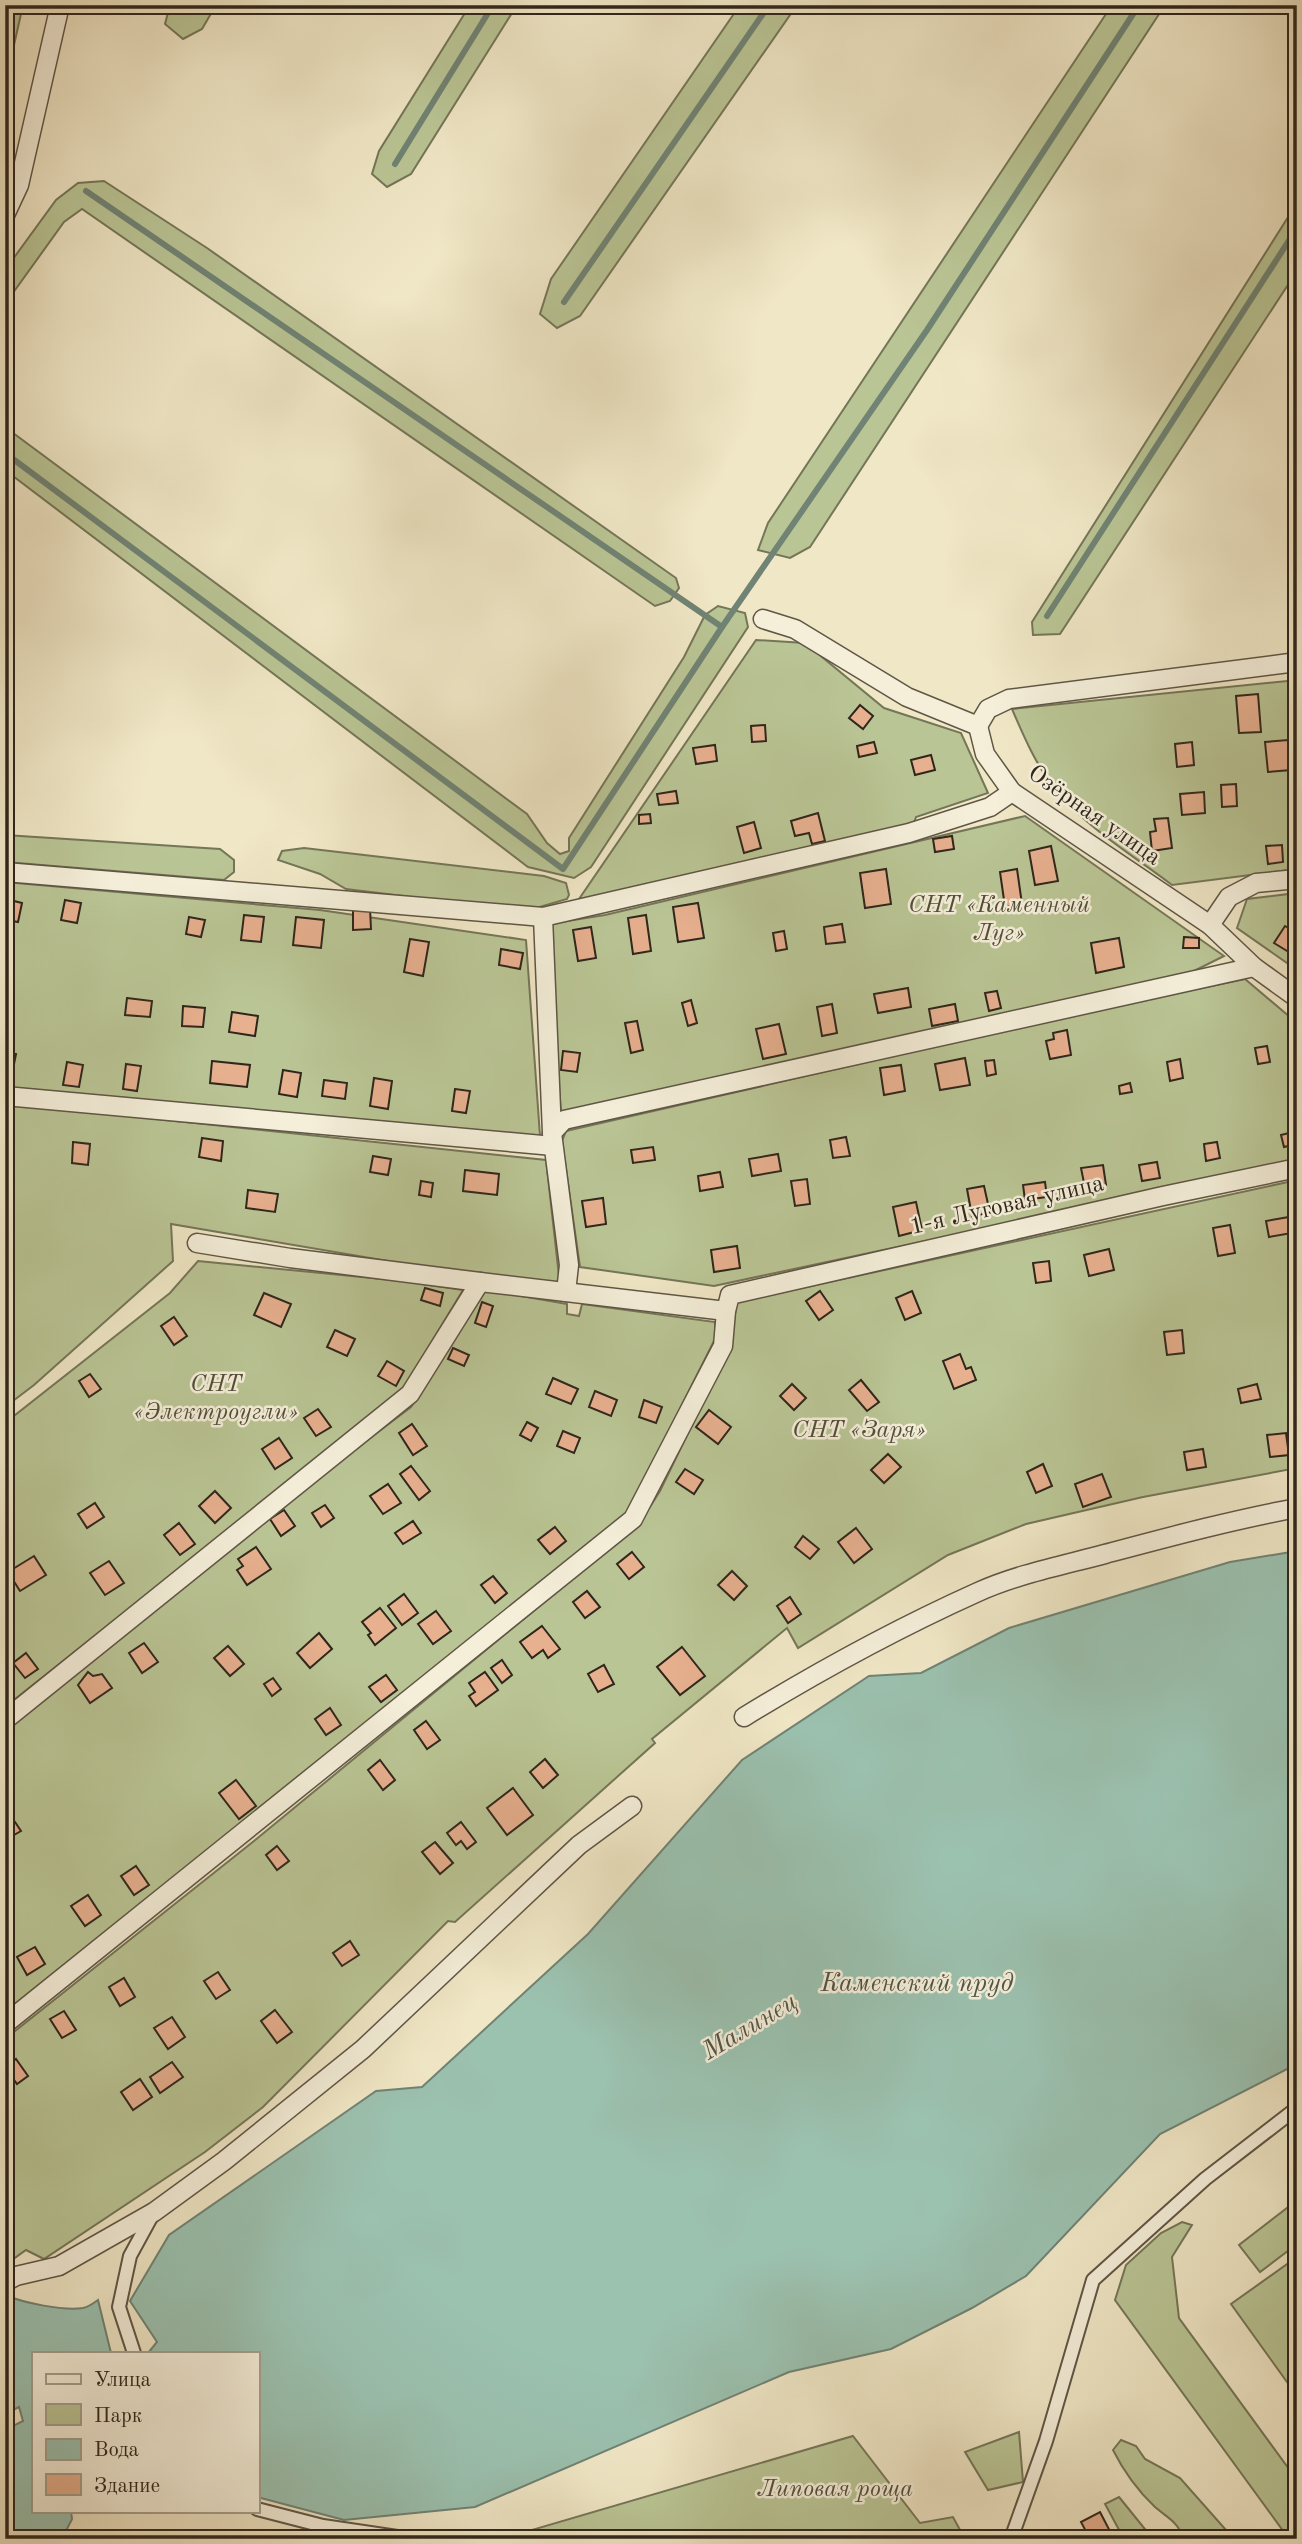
<svg xmlns="http://www.w3.org/2000/svg" width="1302" height="2544" font-family="'Old Standard TT',serif">
<rect width="100%" height="100%" fill="#f0e7c6"/>
<filter id="stains"><feTurbulence type="fractalNoise" baseFrequency=".00286" numOctaves="4"/><feColorMatrix values="0 0 0 0 .2 0 0 0 0 .09 0 0 0 0 .02 0 0 0 .5 -.17"/></filter>
<radialGradient id="worn" r=".72"><stop offset=".6" stop-color="#630" stop-opacity="0"/><stop offset="1" stop-color="#630" stop-opacity=".3"/></radialGradient>
<g fill="#bac595" stroke="#747658" stroke-width="2">
<polygon points="5,5 23,5 5,85"/>
<polygon points="170,5 216,5 202,29 183,39 165,24"/>
<polygon points="470,5 517,5 411,174 387,187 372,174 379,151"/>
<polygon points="740,5 797,5 580,316 557,328 540,314 551,279"/>
<polygon points="1112,5 1165,5 810,547 790,558 758,550 768,523"/>
<polygon points="104,181 207,248 676,578 679,588 670,601 655,606 82,209 64,222 5,304 5,270 56,200 78,183"/>
<polygon points="1297,203 1297,271 1060,634 1033,635 1032,622"/>
<polygon points="5,427 527,814 547,843 560,854 569,851 569,838 684,657 705,615 718,606 745,613 748,627 591,867 574,878 528,867 5,470"/>
<polygon points="756,640 805,643 884,708 961,733 988,793 916,817 914,823 577,902"/>
<path d="M 1297,680 L 1297,869 L 1172,885 C 1134,856 1085,827 1055,789 C 1036,765 1024,737 1012,709 Z"/>
<polygon points="1025,816 1224,956 1178,979 561,1113 548,924 605,915"/>
<polygon points="5,835 220,849 234,860 234,872 224,880 5,862"/>
<polygon points="304,848 544,876 566,883 569,895 567,899 526,911 346,889 320,874 278,860 282,851"/>
<polygon points="5,882 320,910 526,940 540,1136 5,1087"/>
<polygon points="1297,893 1297,970 1237,928 1247,899"/>
<polygon points="1245,979 1297,1023 1297,1162 714,1286 580,1267 562,1141 566,1131 1072,1015"/>
<polygon points="5,1103 546,1160 560,1285 470,1275 171,1224 173,1261 34,1385 5,1407"/>
<polygon points="1297,1180 1297,1468 1143,1497 1026,1524 948,1555 798,1648 787,1628 652,1739 655,1743 455,1922 448,1921 263,2107 205,2152 44,2259 26,2250 5,2265 5,2039 254,1841 639,1524 660,1491 729,1349 733,1303"/>
<polygon points="198,1261 403,1281 463,1290 400,1394 5,1707 5,1423 170,1293"/>
<polygon points="486,1290 567,1304 567,1314 579,1316 582,1304 715,1322 715,1339 626,1516 5,2012 5,1730 263,1519 411,1407"/>
<polygon points="1296,2201 1297,2244 1260,2272 1239,2245"/>
<polygon points="1182,2222 1192,2225 1172,2257 1179,2318 1297,2480 1297,2539 1289,2539 1115,2300 1126,2265 1161,2233"/>
<polygon points="1297,2257 1297,2396 1231,2304"/>
<polygon points="1019,2432 1023,2482 988,2490 965,2452"/>
<polygon points="853,2436 920,2523 953,2517 965,2539 501,2539"/>
<path d="M 1121,2440 L 1136,2446 L 1145,2459 L 1180,2478 L 1234,2539 L 1184,2539 C 1177,2521 1169,2519 1155,2507 C 1137,2490 1124,2472 1113,2450 Z"/>
<polygon points="1119,2497 1153,2539 1124,2539 1105,2504"/>
</g>
<g fill="#9bc1af" stroke="#708374" stroke-width="2">
<polygon points="1297,1551 1297,2064 1160,2134 1026,2276 972,2308 891,2349 789,2372 475,2507 344,2520 257,2497 257,2353 148,2353 157,2342 130,2301 169,2235 376,2091 422,2087 588,1934 742,1760 869,1676 921,1673 1009,1628 1230,1562"/>
<path d="M 5,2295 C 24,2303 63,2311 83,2308 C 88,2307 94,2303 98,2300 L 111,2353 L 33,2353 L 33,2511 L 71,2511 L 72,2519 L 63,2537 L 66,2539 L 5,2539 L 5,2430 L 23,2421 L 19,2407 L 5,2414 Z"/>
</g>
<g fill="none" stroke-linecap="round" stroke-linejoin="round">
<g stroke="#708374" stroke-width="6">
<polyline points="188,11 192,5"/>
<polyline points="395,164 493,5"/>
<polyline points="86,191 722,627"/>
<polyline points="564,302 769,5"/>
<polyline points="5,453 563,869 722,627 927,330 1139,5"/>
<polyline points="1047,616 1297,228"/>
</g>
</g>
<g fill="#e7b08f" stroke="#2f261b" stroke-width="2">
<polygon points="1258,694 1261,732 1239,733 1236,696"/>
<polygon points="860,705 873,716 863,729 849,718"/>
<polygon points="765,725 766,741 752,742 751,726"/>
<polygon points="1288,740 1291,770 1268,772 1265,742"/>
<polygon points="874,742 877,753 859,757 857,746"/>
<polygon points="1192,742 1194,765 1177,767 1175,744"/>
<polygon points="715,745 717,761 696,764 693,748"/>
<polygon points="931,755 935,770 915,775 911,760"/>
<polygon points="1236,784 1237,806 1222,807 1221,785"/>
<polygon points="676,791 678,803 659,805 657,794"/>
<polygon points="1204,792 1205,813 1182,815 1180,794"/>
<polygon points="818,813 825,841 812,844 809,833 795,836 791,821"/>
<polygon points="650,814 651,823 639,824 639,815"/>
<polygon points="1168,818 1172,848 1152,851 1150,832 1156,831 1154,819"/>
<polygon points="754,822 761,848 744,853 737,827"/>
<polygon points="952,836 954,849 935,852 933,839"/>
<polygon points="1282,845 1283,862 1268,864 1266,846"/>
<polygon points="1051,846 1058,881 1035,885 1029,851"/>
<polygon points="886,869 891,904 865,908 860,873"/>
<polygon points="1017,869 1022,904 1005,907 1000,872"/>
<polygon points="10,900 22,903 18,922 7,920"/>
<polygon points="65,900 81,903 77,923 61,920"/>
<polygon points="698,903 704,938 678,942 673,907"/>
<polygon points="370,908 371,929 353,930 353,909"/>
<polygon points="244,915 264,917 261,942 241,940"/>
<polygon points="646,915 651,951 633,954 628,918"/>
<polygon points="189,917 205,920 201,937 186,934"/>
<polygon points="296,917 324,920 321,948 293,945"/>
<polygon points="842,924 845,942 826,944 824,927"/>
<polygon points="1285,926 1297,933 1297,957 1274,943"/>
<polygon points="591,927 596,958 578,961 573,930"/>
<polygon points="784,931 787,949 776,951 773,933"/>
<polygon points="1184,937 1199,938 1199,948 1183,948"/>
<polygon points="1119,938 1124,967 1096,973 1091,943"/>
<polygon points="410,939 429,942 423,976 404,972"/>
<polygon points="501,949 523,953 520,969 499,965"/>
<polygon points="908,988 911,1007 878,1013 874,994"/>
<polygon points="997,991 1001,1008 989,1011 985,993"/>
<polygon points="127,998 152,1001 150,1017 125,1015"/>
<polygon points="691,1000 697,1023 688,1026 682,1003"/>
<polygon points="832,1004 837,1033 822,1036 817,1007"/>
<polygon points="955,1004 958,1021 932,1026 929,1009"/>
<polygon points="183,1006 205,1008 203,1027 182,1026"/>
<polygon points="232,1012 258,1016 255,1036 229,1032"/>
<polygon points="637,1021 643,1050 631,1053 625,1023"/>
<polygon points="779,1024 786,1054 763,1059 756,1029"/>
<polygon points="1067,1030 1071,1055 1050,1059 1046,1041 1054,1039 1053,1033"/>
<polygon points="1267,1046 1270,1062 1258,1064 1255,1048"/>
<polygon points="563,1051 580,1053 577,1072 561,1070"/>
<polygon points="5,1052 16,1054 13,1069 5,1067"/>
<polygon points="965,1058 970,1085 940,1090 935,1064"/>
<polygon points="1180,1059 1183,1078 1170,1081 1167,1062"/>
<polygon points="994,1060 996,1074 987,1076 985,1061"/>
<polygon points="212,1061 250,1065 247,1087 210,1083"/>
<polygon points="67,1062 83,1065 79,1087 63,1085"/>
<polygon points="126,1064 141,1066 137,1091 123,1089"/>
<polygon points="901,1065 905,1091 884,1095 880,1068"/>
<polygon points="283,1070 301,1073 297,1097 279,1094"/>
<polygon points="374,1078 392,1081 388,1109 370,1106"/>
<polygon points="324,1080 347,1083 345,1099 322,1096"/>
<polygon points="1130,1083 1132,1092 1120,1094 1119,1086"/>
<polygon points="455,1089 470,1091 466,1113 452,1111"/>
<polygon points="1297,1131 1297,1144 1284,1147 1281,1135"/>
<polygon points="846,1137 850,1156 833,1158 830,1140"/>
<polygon points="202,1138 223,1141 221,1161 199,1157"/>
<polygon points="73,1142 90,1144 88,1165 72,1163"/>
<polygon points="1217,1142 1220,1158 1206,1161 1204,1144"/>
<polygon points="653,1147 655,1160 633,1163 631,1150"/>
<polygon points="778,1154 781,1171 752,1176 749,1159"/>
<polygon points="373,1156 391,1159 388,1175 370,1172"/>
<polygon points="1157,1162 1160,1178 1142,1181 1139,1165"/>
<polygon points="1103,1165 1106,1185 1085,1188 1081,1168"/>
<polygon points="465,1170 499,1174 497,1195 463,1191"/>
<polygon points="720,1172 723,1187 700,1191 698,1176"/>
<polygon points="807,1179 810,1204 795,1206 791,1181"/>
<polygon points="421,1181 433,1183 431,1197 419,1195"/>
<polygon points="1045,1182 1047,1197 1025,1200 1023,1185"/>
<polygon points="984,1186 990,1213 972,1216 967,1189"/>
<polygon points="248,1190 278,1194 275,1212 246,1208"/>
<polygon points="603,1198 606,1224 586,1227 582,1201"/>
<polygon points="916,1202 922,1230 899,1236 893,1207"/>
<polygon points="1289,1217 1292,1233 1269,1237 1266,1221"/>
<polygon points="1230,1225 1235,1253 1218,1256 1213,1228"/>
<polygon points="737,1246 740,1268 714,1272 711,1250"/>
<polygon points="1109,1249 1114,1270 1089,1276 1084,1255"/>
<polygon points="1049,1261 1051,1281 1036,1283 1033,1263"/>
<polygon points="425,1288 443,1293 440,1306 421,1300"/>
<polygon points="820,1291 833,1310 819,1320 806,1301"/>
<polygon points="912,1291 921,1313 905,1320 896,1298"/>
<polygon points="264,1293 291,1304 281,1327 254,1315"/>
<polygon points="482,1302 493,1306 486,1327 475,1323"/>
<polygon points="174,1317 187,1336 174,1345 161,1326"/>
<polygon points="335,1330 355,1339 347,1356 327,1347"/>
<polygon points="1182,1330 1184,1353 1167,1355 1164,1332"/>
<polygon points="453,1348 469,1355 464,1366 448,1359"/>
<polygon points="960,1354 966,1369 971,1367 976,1380 954,1389 943,1361"/>
<polygon points="387,1361 404,1371 396,1386 378,1376"/>
<polygon points="90,1374 101,1389 89,1397 79,1381"/>
<polygon points="553,1378 578,1389 571,1404 546,1394"/>
<polygon points="861,1380 879,1402 867,1411 849,1390"/>
<polygon points="792,1384 806,1398 794,1410 780,1396"/>
<polygon points="1257,1384 1261,1399 1241,1403 1238,1389"/>
<polygon points="595,1391 617,1400 611,1416 589,1407"/>
<polygon points="644,1400 662,1407 656,1423 639,1417"/>
<polygon points="318,1409 331,1427 316,1436 304,1418"/>
<polygon points="709,1410 731,1427 718,1444 696,1427"/>
<polygon points="527,1422 538,1428 531,1441 520,1435"/>
<polygon points="412,1424 427,1446 413,1455 399,1433"/>
<polygon points="563,1431 580,1438 574,1453 557,1446"/>
<polygon points="1286,1433 1289,1455 1270,1457 1267,1435"/>
<polygon points="279,1438 292,1458 275,1469 262,1449"/>
<polygon points="1203,1449 1206,1467 1187,1470 1184,1452"/>
<polygon points="888,1454 901,1467 884,1483 871,1470"/>
<polygon points="1043,1464 1052,1486 1036,1493 1027,1472"/>
<polygon points="411,1466 430,1491 419,1500 400,1474"/>
<polygon points="685,1469 703,1480 694,1494 676,1482"/>
<polygon points="1102,1474 1111,1497 1083,1507 1075,1484"/>
<polygon points="388,1484 401,1503 383,1514 370,1496"/>
<polygon points="215,1491 231,1508 215,1523 199,1506"/>
<polygon points="95,1503 104,1517 87,1528 78,1514"/>
<polygon points="325,1505 334,1518 321,1527 312,1513"/>
<polygon points="284,1510 295,1526 281,1536 270,1519"/>
<polygon points="413,1521 421,1533 403,1544 395,1533"/>
<polygon points="179,1523 195,1544 180,1555 164,1535"/>
<polygon points="555,1527 566,1541 550,1554 538,1540"/>
<polygon points="856,1528 872,1549 854,1563 838,1542"/>
<polygon points="803,1536 819,1549 810,1559 795,1547"/>
<polygon points="256,1547 271,1569 247,1585 237,1570 243,1566 238,1559"/>
<polygon points="632,1552 644,1567 629,1579 617,1564"/>
<polygon points="34,1556 46,1575 20,1591 8,1572"/>
<polygon points="109,1561 124,1583 105,1595 90,1573"/>
<polygon points="732,1571 747,1586 734,1600 718,1585"/>
<polygon points="493,1576 507,1593 495,1603 481,1585"/>
<polygon points="587,1591 600,1607 585,1618 573,1602"/>
<polygon points="404,1594 418,1613 402,1625 388,1606"/>
<polygon points="790,1597 801,1614 788,1623 777,1606"/>
<polygon points="380,1608 396,1628 375,1645 368,1635 371,1633 362,1622"/>
<polygon points="436,1611 451,1631 433,1644 418,1624"/>
<polygon points="542,1626 560,1649 548,1658 543,1650 532,1658 520,1642"/>
<polygon points="319,1633 332,1649 310,1668 297,1653"/>
<polygon points="144,1643 158,1662 142,1673 129,1653"/>
<polygon points="228,1646 244,1664 230,1676 214,1658"/>
<polygon points="682,1647 705,1676 680,1695 657,1667"/>
<polygon points="26,1653 38,1669 25,1678 13,1663"/>
<polygon points="502,1660 512,1675 502,1683 491,1668"/>
<polygon points="604,1665 614,1684 598,1692 588,1674"/>
<polygon points="88,1672 93,1676 102,1674 112,1688 90,1703 78,1685"/>
<polygon points="485,1672 498,1690 476,1706 469,1696 475,1692 469,1683"/>
<polygon points="386,1675 397,1690 381,1702 369,1687"/>
<polygon points="273,1678 281,1689 272,1696 264,1684"/>
<polygon points="330,1708 341,1725 326,1735 315,1719"/>
<polygon points="426,1721 440,1740 427,1749 414,1730"/>
<polygon points="545,1759 558,1775 543,1788 530,1772"/>
<polygon points="380,1760 395,1780 383,1790 368,1770"/>
<polygon points="236,1780 256,1806 239,1819 219,1793"/>
<polygon points="513,1788 533,1815 507,1835 487,1808"/>
<polygon points="15,1822 21,1831 7,1839 5,1828"/>
<polygon points="461,1822 476,1842 467,1849 461,1841 456,1845 447,1833"/>
<polygon points="435,1842 453,1863 440,1874 422,1852"/>
<polygon points="277,1846 289,1861 277,1870 266,1855"/>
<polygon points="136,1866 149,1885 134,1895 121,1876"/>
<polygon points="88,1895 101,1915 85,1926 71,1906"/>
<polygon points="350,1941 359,1955 342,1966 333,1953"/>
<polygon points="35,1947 45,1964 27,1975 17,1957"/>
<polygon points="218,1972 230,1990 216,1999 204,1981"/>
<polygon points="124,1978 135,1997 120,2006 109,1987"/>
<polygon points="275,2010 292,2032 277,2043 261,2021"/>
<polygon points="64,2011 76,2030 62,2038 50,2019"/>
<polygon points="172,2017 185,2037 168,2049 154,2028"/>
<polygon points="16,2059 28,2076 17,2084 5,2067"/>
<polygon points="172,2062 183,2077 160,2093 150,2077"/>
<polygon points="140,2079 152,2097 133,2110 121,2092"/>
<polygon points="1100,2512 1114,2539 1090,2539 1081,2522"/>
</g>
<g fill="none" stroke-linecap="round" stroke-linejoin="round">
<defs>
<g id="pedestrian">
<polyline points="134,2353 119,2307 130,2256 154,2212"/>
<polyline points="257,2509 323,2526 411,2539"/>
<polyline points="1011,2539 1046,2441 1093,2280 1205,2179 1297,2108"/>
</g>
<g id="minor">
<polyline points="5,215 19,185 60,5"/>
<polyline points="763,619 795,629 907,697 978,726"/>
<polyline points="978,726 985,754 1012,792 1210,925 1254,967 1297,998"/>
<polyline points="978,726 988,709 1009,699 1297,662"/>
<polyline points="5,872 543,917 909,833 990,807 1012,792"/>
<polyline points="543,917 552,1133"/>
<polyline points="1210,925 1229,897 1256,883 1297,879"/>
<polyline points="5,1096 553,1146"/>
<polyline points="197,1243 290,1258 480,1282"/>
<polyline points="566,1292 569,1265 552,1133 564,1120 1254,967"/>
<path d="M 744,1717 C 819,1671 898,1628 978,1592 C 1018,1574 1064,1565 1105,1554 C 1169,1537 1232,1520 1297,1508"/>
<polyline points="5,1720 410,1394 480,1282 726,1311"/>
<polyline points="5,2024 633,1519 723,1346 726,1311 730,1295 1163,1196 1297,1168"/>
<polyline points="5,2282 16,2276 59,2266 154,2212 224,2161 363,2049 579,1845 632,1806"/>
</g>
</defs>
<use href="#pedestrian" stroke="#5f5646" stroke-width="16"/>
<use href="#minor" stroke="#5f5646" stroke-width="21"/>
<use href="#pedestrian" stroke="#f5efda" stroke-width="12"/>
<use href="#minor" stroke="#f5efda" stroke-width="18"/>
</g>
<g text-anchor="middle" dominant-baseline="central" stroke-width="5" stroke-linejoin="round" paint-order="stroke">
<g font-size="24" fill="#2f261b" stroke="#f5efda">
<text transform="translate(1094 816) rotate(35)">Озёрная улица</text>
<text transform="translate(1007 1206) rotate(-13)">1-я Луговая улица</text>
</g>
<g font-size="24" font-style="italic" fill="#524e3a" stroke="#f5efda">
<text x="999" y="906">СНТ «Каменный<tspan x="999" dy="28">Луг»</tspan></text>
<text x="216" y="1385">СНТ<tspan x="216" dy="28">«Электроугли»</tspan></text>
<text x="859" y="1431">СНТ «Заря»</text>
<text x="835" y="2490">Липовая роща</text>
</g>
<g font-size="26" font-style="italic" fill="#4f5447" stroke="#f5efda">
<text x="917" y="1984">Каменский пруд</text>
<text transform="translate(750 2027) rotate(-31)">Малинец</text>
</g>
</g>
<rect width="1302" height="2544" fill="none" stroke="#f0e7c6" stroke-width="28"/>
<rect x="7" y="7" width="1288" height="2530" fill="none" stroke="#2f261b" stroke-width="3.5"/>
<rect x="14" y="14" width="1274" height="2516" fill="none" stroke="#2f261b" stroke-width="2"/>
<rect x="32" y="2352" width="228" height="161" fill="#f5efda" stroke="#a69f8e" stroke-width="2"/>
<rect x="46" y="2374" width="35" height="10" fill="#f5efda" stroke="#a69f8e" stroke-width="2"/>
<text x="94" y="2386" font-size="21" fill="#2f261b">Улица</text>
<rect x="46" y="2404" width="35" height="21" fill="#bac595" stroke="#a69f8e" stroke-width="2"/>
<text x="94" y="2422" font-size="21" fill="#2f261b">Парк</text>
<rect x="46" y="2439" width="35" height="21" fill="#9bc1af" stroke="#a69f8e" stroke-width="2"/>
<text x="94" y="2456" font-size="21" fill="#2f261b">Вода</text>
<rect x="46" y="2474" width="35" height="21" fill="#e7b08f" stroke="#a69f8e" stroke-width="2"/>
<text x="94" y="2492" font-size="21" fill="#2f261b">Здание</text>
<rect width="100%" height="100%" filter="url(#stains)"/>
<rect width="100%" height="100%" fill="url(#worn)"/>
</svg>
